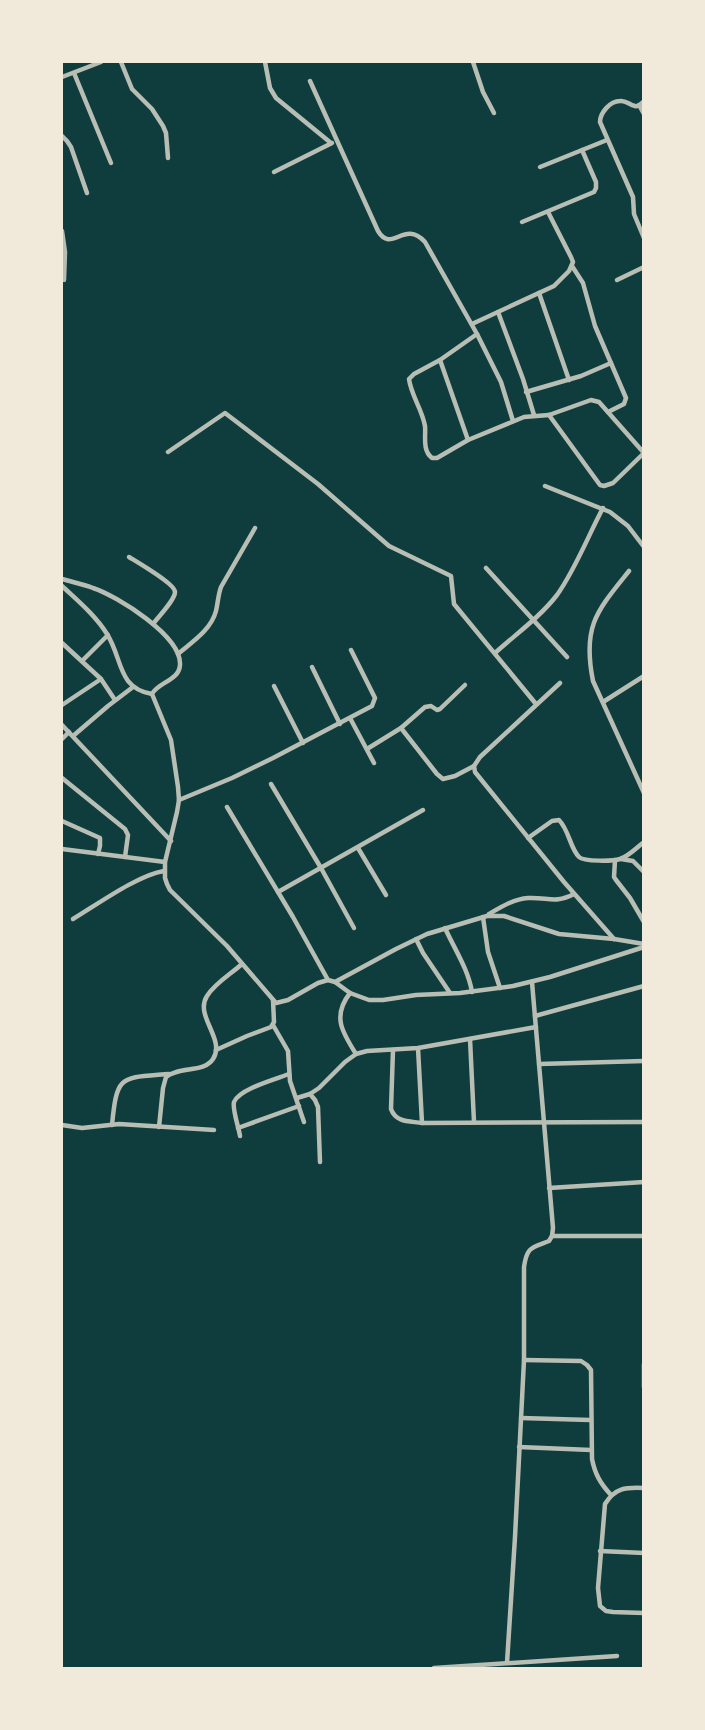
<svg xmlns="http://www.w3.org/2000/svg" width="705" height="1730" font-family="'Roboto Serif',serif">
<rect width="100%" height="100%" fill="#0f3d3e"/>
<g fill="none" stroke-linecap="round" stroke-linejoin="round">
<g stroke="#b8beb3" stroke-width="4.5">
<polyline points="121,62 132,89 152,109 163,126 166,133 168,158"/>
<polyline points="265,62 270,88 276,98 331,143"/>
<polyline points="473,62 483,92 494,113"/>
<polyline points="74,73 111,163"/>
<polyline points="62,77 101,62"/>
<path d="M 310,81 L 378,231 C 392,254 404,219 425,242 L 477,334 L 501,382 L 513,421"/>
<path d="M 644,101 C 641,104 639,107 635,106 C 629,105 626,100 620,101 C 610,101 600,113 600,122 L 633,197 L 634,214 L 644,238"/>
<polyline points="639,105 644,114"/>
<polyline points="62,136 67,141 71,147 87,193"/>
<polyline points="540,167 607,140"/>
<polyline points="274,172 332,143"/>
<polyline points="522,222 594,192 596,188 596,182 582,150"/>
<polyline points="62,231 65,252 64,280"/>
<polyline points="572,266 583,283 595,326 626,398 624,404 608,412"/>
<polyline points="617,280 644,267"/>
<polyline points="539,293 569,380"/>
<polyline points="498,312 523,379 534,415"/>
<polyline points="472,324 554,286 569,271 573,262 571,257 548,212"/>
<path d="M 477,334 L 440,360 L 414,374 L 409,379 C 411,395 422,409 425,426 C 426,436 422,450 432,458 L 437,458 L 468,440 L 524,417 L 549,415 L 591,400 L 599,402 L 644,453"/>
<polyline points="440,360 468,440"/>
<polyline points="526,392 581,376 611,363"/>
<polyline points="549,415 600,485 604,486 613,483 644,453"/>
<polyline points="168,452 225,413 318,484 389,546 451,576 454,604 536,704"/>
<polyline points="545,486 610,512 628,526 644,547"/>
<path d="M 129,557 C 137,562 175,584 175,592 C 175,600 158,617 153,624"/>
<polyline points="486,568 567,657"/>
<path d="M 629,571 C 597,611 582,626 593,681 L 644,793"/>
<path d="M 62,579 C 72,582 83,584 93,588 C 117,596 182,636 180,665 C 179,681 158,682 152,694 L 171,740 L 178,787 L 179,800 L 177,812 L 165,862 L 165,878 L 167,884 L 170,890 L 227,946 L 276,1003 L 288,1000 L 318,983 L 328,980 L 335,982 L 350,993 L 369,1000 L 383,1000 L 416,995 L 460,993 L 513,986 L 550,977 L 644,947"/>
<path d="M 62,586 C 78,601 95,615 107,634 C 123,659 117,688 152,694"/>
<polyline points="62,643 101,679 115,700"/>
<path d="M 495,653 C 516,634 540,617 557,595 C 575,570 588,536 603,508"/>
<path d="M 178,654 C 192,642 211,630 216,611 C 218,603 218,595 221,587 L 255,528"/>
<polyline points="82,661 108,635"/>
<polyline points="312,667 340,724"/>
<polyline points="560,683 480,757 474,766 475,772 564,882 614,939"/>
<polyline points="274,686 303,743"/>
<polyline points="603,702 644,676"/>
<polyline points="62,705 101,679"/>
<polyline points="350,718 374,763"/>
<polyline points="62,725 171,841"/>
<polyline points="401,728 437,774 443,779 455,776 474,766"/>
<polyline points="73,736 108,706 133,687"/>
<polyline points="62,739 69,732"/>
<polyline points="367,749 401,728 425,707 431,706 437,710 440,709 465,685"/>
<polyline points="62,778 125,829 128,835 125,857"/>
<polyline points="271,784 321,868 354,928"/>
<polyline points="179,800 232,778 273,758 372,706 375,698 351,650"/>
<polyline points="227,807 293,917 328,980"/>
<polyline points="62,821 100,838 100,846 98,854"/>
<path d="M 528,838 L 552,821 L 559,820 C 569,830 570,848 579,857 C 584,862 614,861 620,859 C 629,856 636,848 644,842"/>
<polyline points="358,848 386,895"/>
<polyline points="62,849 165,862"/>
<polyline points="621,859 633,861 644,872"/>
<polyline points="615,860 614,877 616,880 630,898 644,922"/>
<polyline points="278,892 423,810"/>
<path d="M 489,914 C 501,907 514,899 528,898 C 548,897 555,904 574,894"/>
<polyline points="483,917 488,952 500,988"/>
<path d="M 73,919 C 98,904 138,875 164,871"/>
<path d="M 445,928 C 455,950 468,969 472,992"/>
<polyline points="416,939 423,953 450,993"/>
<polyline points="335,982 396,949 427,934 487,916 504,916 559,934 614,939 644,944"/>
<path d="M 350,993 C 332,1016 342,1032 356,1054"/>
<polyline points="535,1016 644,986"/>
<polyline points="273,1025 288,1051 290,1081 304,1122"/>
<polyline points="470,1039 474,1122"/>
<polyline points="418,1048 422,1123"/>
<polyline points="216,1050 247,1036 271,1027 274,1022 273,1000"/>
<path d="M 393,1050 L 391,1109 C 396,1123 410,1121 422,1123 L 644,1122"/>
<polyline points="539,1064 644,1061"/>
<polyline points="310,1094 315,1100 318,1107 320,1162"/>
<polyline points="297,1098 310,1094 319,1088 345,1062 356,1054 367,1051 418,1048 536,1027"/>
<polyline points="62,1125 82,1128 119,1124 214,1130"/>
<path d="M 112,1125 C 117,1074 120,1078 169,1074"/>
<path d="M 159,1127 L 163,1088 L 166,1077 C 179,1066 204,1073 213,1059 C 226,1039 194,1016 207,996 C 215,983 231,974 242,964"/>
<polyline points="238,1128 299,1106"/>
<path d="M 240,1136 C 239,1128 232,1109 234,1102 C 239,1089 276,1079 289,1074"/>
<polyline points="549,1188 644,1182"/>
<polyline points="552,1236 644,1236"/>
<path d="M 524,1360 L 581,1361 L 587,1365 L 591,1370 L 592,1459 C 595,1474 600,1483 611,1495"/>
<polyline points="644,1364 644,1387"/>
<polyline points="521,1418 590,1420"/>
<polyline points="519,1447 591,1450"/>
<path d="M 644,1488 C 625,1487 615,1488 605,1504 L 598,1588 L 600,1606 L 606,1611 L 613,1612 L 644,1613"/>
<polyline points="600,1551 644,1553"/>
<path d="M 507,1663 L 515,1537 L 524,1360 L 524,1267 C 527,1246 532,1248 549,1241 L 552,1236 L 553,1228 L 532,982"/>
<polyline points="434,1668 617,1656"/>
</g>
</g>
<rect width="705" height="1730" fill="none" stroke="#f1e9da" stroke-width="126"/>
</svg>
